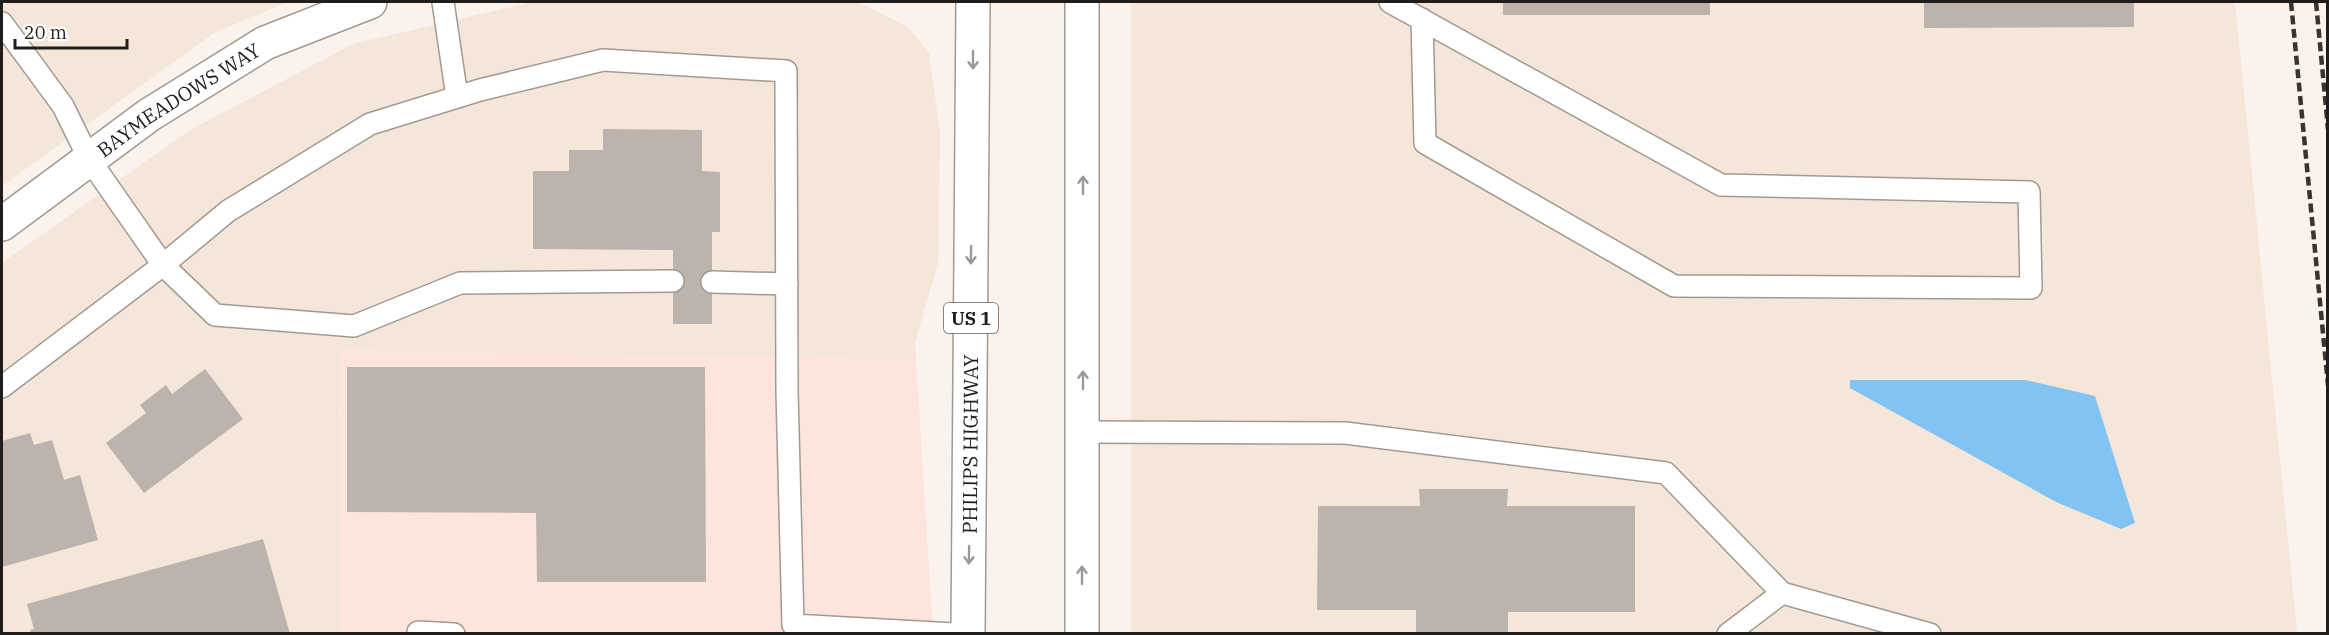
<svg xmlns="http://www.w3.org/2000/svg" width="2329" height="635" font-family="'IBM Plex Serif',serif">
<rect width="100%" height="100%" fill="#faf2eb"/>
<g fill="#f5e6da">
<polygon points="2,2 288,2 214,33 2,186"/>
<polygon points="533,2 858,2 908,27 929,53 940,133 938,263 915,342 916,360 339,350 341,633 2,633 2,263 190,130 353,44"/>
<polygon points="1131,2 2235,2 2297,633 1131,634"/>
</g>
<polygon fill="#fde4dc" points="339,350 916,360 933,633 341,633"/>
<polygon fill="#81c4f3" points="1850,380 2025,380 2095,396 2135,523 2121,529 2056,502 1850,388"/>
<g fill="#bbb3ac">
<rect x="1503" y="2" width="207" height="13"/>
<polygon points="1924,2 2134,2 2134,27 1924,28"/>
<polygon points="603,129 702,130 702,171 720,172 720,232 712,232 712,324 673,324 673,250 533,249 533,171 569,171 569,150 603,150"/>
<polygon points="347,367 705,367 706,582 537,582 536,513 347,512"/>
<polygon points="205,369 243,419 144,493 106,443 146,413 140,405 166,385 172,394"/>
<polygon points="30,433 34,445 52,440 64,480 80,475 98,540 2,567 2,441"/>
<polygon points="1419,489 1508,489 1507,506 1635,506 1635,612 1508,612 1508,634 1416,634 1416,610 1317,610 1318,506 1420,506"/>
<polygon points="263,539 290,634 31,634 30,630 34,629 27,604"/>
</g>
<g fill="none" stroke-linecap="round" stroke-linejoin="round">
<defs>
<g id="service">
<polyline points="443,2 457,97"/>
<polyline points="1390,2 1721,185 2029,192 2031,288 1674,286 1425,143 1422,19"/>
<polyline points="2,23 63,106 89,159 163,265 215,315 354,326 460,283 673,281"/>
<polyline points="712,282 787,284"/>
<polyline points="2,387 163,265 228,211 370,124 480,90 603,60 786,71 787,391 793,625 954,634"/>
<polyline points="1083,432 1345,433 1666,473 1782,593"/>
<polyline points="418,632 454,634"/>
<polyline points="1728,634 1782,593 1930,634"/>
</g>
<g id="tertiary">
<path id="s1" d="M 2,224 L 149,115 L 265,43 L 370,2"/>
</g>
<g id="primary">
<path id="s2" d="M 968,634 L 973,2"/>
<polyline points="1082,634 1082,2"/>
</g>
</defs>
<use href="#service" stroke="#a19a93" stroke-width="24"/>
<use href="#tertiary" stroke="#a19a93" stroke-width="36"/>
<use href="#primary" stroke="#a19a93" stroke-width="36"/>
<use href="#service" stroke="#fff" stroke-width="21"/>
<use href="#tertiary" stroke="#fff" stroke-width="33"/>
<use href="#primary" stroke="#fff" stroke-width="33"/>
<g stroke="#383432" stroke-width="4.5" stroke-dasharray="9 4.5" stroke-linecap="butt">
<polyline points="2291,2 2328,385"/>
<polyline points="2316,2 2328,129"/>
</g>
</g>
<defs><path id="oneway-shaft" d="M-6 0H5M1.5-3L5.5 0L1.5 3" fill="none" stroke-width="1.6" stroke-linecap="round" stroke-linejoin="round" transform="scale(1.5)"/></defs>
<g stroke="#9b9998">
<use href="#oneway-shaft" transform="translate(973 60) rotate(90)"/>
<use href="#oneway-shaft" transform="translate(1083 185) rotate(-90)"/>
<use href="#oneway-shaft" transform="translate(971 255) rotate(91)"/>
<use href="#oneway-shaft" transform="translate(1083 380) rotate(-90)"/>
<use href="#oneway-shaft" transform="translate(969 555) rotate(91)"/>
<use href="#oneway-shaft" transform="translate(1082 575) rotate(-90)"/>
</g>
<g text-anchor="middle" dominant-baseline="central" stroke-width="5" stroke-linejoin="round" paint-order="stroke">
<rect fill="#fff" stroke="#63615f" stroke-width="1.5" x="944" y="303" width="54" height="30" rx="4.5"/>
<g font-size="18" font-weight="bold" fill="#201d1b">
<text x="971" y="318">US 1</text>
</g>
<g font-size="20" fill="#201d1b" stroke="#fff">
<text stroke="none"><textPath href="#s1" startOffset="216">BAYMEADOWS WAY</textPath></text>
<text stroke="none"><textPath href="#s2" startOffset="190">PHILIPS HIGHWAY</textPath></text>
</g>
</g>
<rect width="2329" height="635" fill="none" stroke="#201d1b" stroke-width="6"/>
<path d="M15 39v9h112v-9" fill="none" stroke="#201d1b" stroke-width="3"/>
<text x="24" y="39" font-size="18" fill="#201d1b" stroke="#ffffff" stroke-width="4.5" paint-order="stroke">20 m</text>
</svg>
